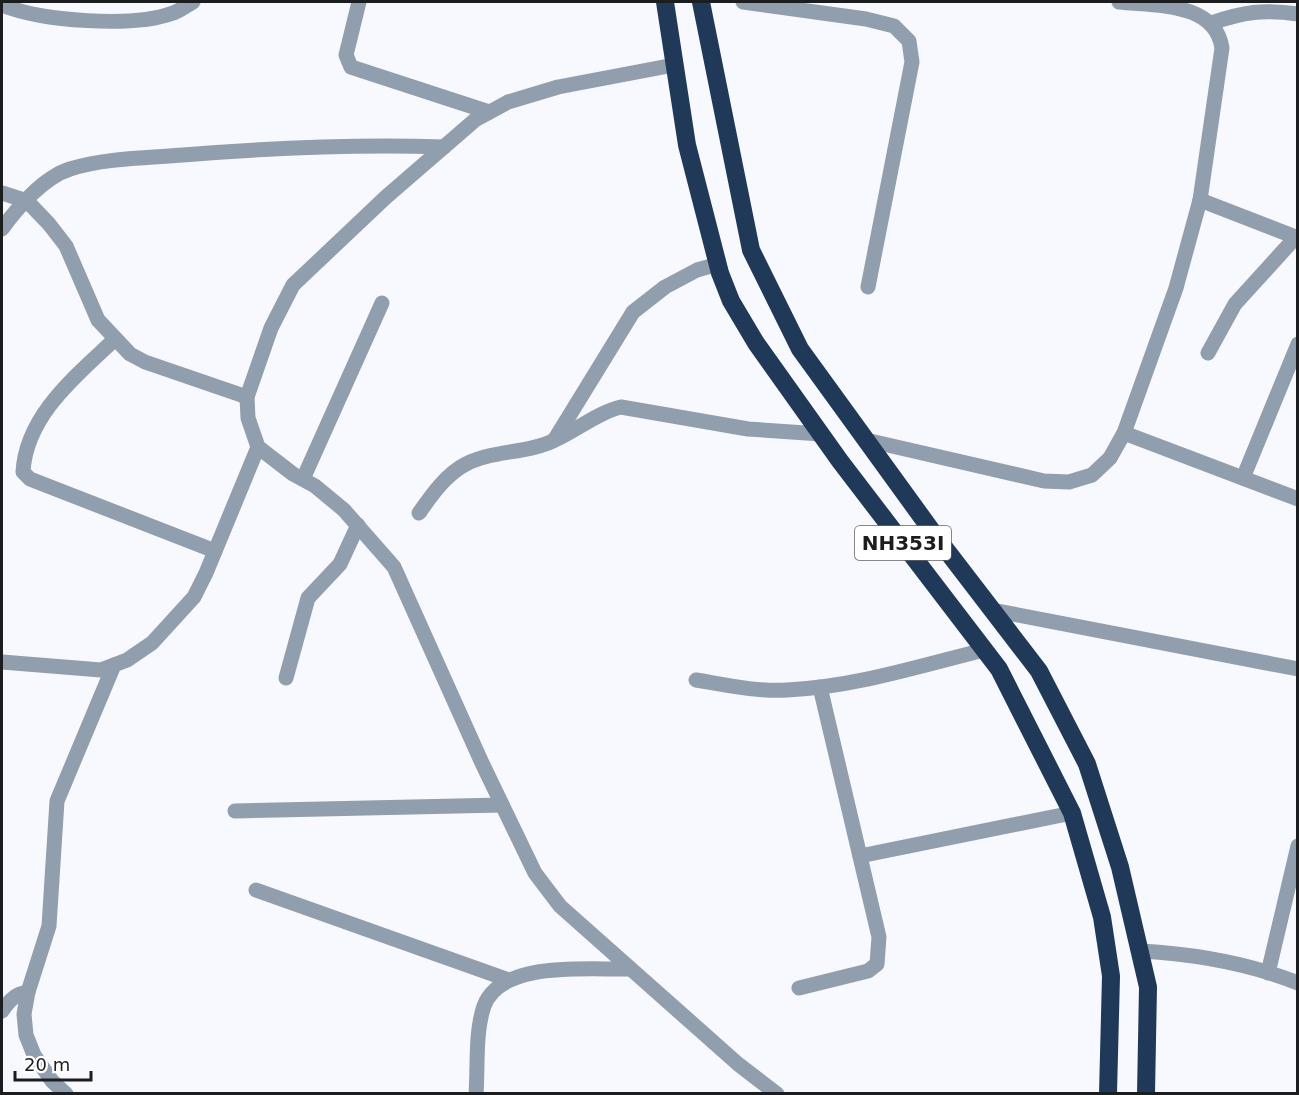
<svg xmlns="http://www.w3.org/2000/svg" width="1299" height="1095" font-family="'DejaVu Sans',sans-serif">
<rect width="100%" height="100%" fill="#f7f9fe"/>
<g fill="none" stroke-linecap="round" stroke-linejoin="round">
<g stroke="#919eae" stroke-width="15">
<polyline points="359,2 346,55 351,67 489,112"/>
<polyline points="743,2 866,19 894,26 909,41 912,62 868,287"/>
<path d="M 2,5 C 41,21 133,28 173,13 C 180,11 187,5 193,2"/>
<path d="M 1211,23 C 1244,12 1263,9 1298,14"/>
<polyline points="674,65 558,87 508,102 475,120 386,197 293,285 271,328 247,397 248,418 258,447 293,474 315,486 344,510 394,567 482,763 535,873 560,906 738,1064 777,1094"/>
<polyline points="2,193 27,201 49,224 66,246 98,320 130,354 145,362 247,397"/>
<polyline points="1200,200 1298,238"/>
<path d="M 2,229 C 17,208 44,177 70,169 C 105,158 147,158 183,155 C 270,148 356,144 444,147"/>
<path d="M 115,339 C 77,375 26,415 23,472 L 30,479 L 215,551"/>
<polyline points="1208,353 1235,304 1295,238"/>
<polyline points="1124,433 1298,499"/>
<polyline points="555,439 633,312 665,287 697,270 718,264"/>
<path d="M 866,440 L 1044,481 L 1069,482 L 1092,475 L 1110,458 L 1124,433 L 1176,288 L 1200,200 L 1222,48 C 1215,2 1157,6 1119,2"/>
<polyline points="1243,478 1298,344"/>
<polyline points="303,479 382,303"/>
<path d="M 419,513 C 431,496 446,474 466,464 C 493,450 527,454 555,440 C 577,430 597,413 621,407 L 748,429 L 821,434"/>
<polyline points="992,610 1298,669"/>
<polyline points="2,662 101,670 127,660 152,643 194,597 206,573 258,447"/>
<polyline points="286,678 308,598 340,564 358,525"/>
<path d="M 696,680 C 726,685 757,692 787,690 C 854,687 920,666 984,650"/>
<polyline points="235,811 502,805"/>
<polyline points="860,856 1072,813"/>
<polyline points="256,890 509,980"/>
<path d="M 1141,951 C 1194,954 1248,963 1298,983"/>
<polyline points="1268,973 1298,846"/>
<polyline points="799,988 868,971 877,964 879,937 820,687"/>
<path d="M 2,1011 C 9,1001 15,994 28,992"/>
<polyline points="66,1094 52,1081 34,1055 26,1035 24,1014 28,992 49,926 57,801 114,665"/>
<path d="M 476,1094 C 478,1066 475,1032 484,1006 C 501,960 589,970 628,969"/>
</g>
<g stroke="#213958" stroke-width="18">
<polyline points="665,2 687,145 720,273 731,301 756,343 840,461 999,669 1072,813 1102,917 1111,976 1108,1094"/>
<polyline points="701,2 751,250 800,349 937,538 1039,671 1087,764 1120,867 1148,987 1146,1094"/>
</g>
</g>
<g text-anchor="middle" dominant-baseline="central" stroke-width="4.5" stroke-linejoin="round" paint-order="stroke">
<rect fill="#fff" stroke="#606162" stroke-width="1.5" x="855" y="526" width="96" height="34" rx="4.5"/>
<g font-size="20" font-weight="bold" fill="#1c1d1f">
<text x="903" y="543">NH353I</text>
</g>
</g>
<rect width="1299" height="1095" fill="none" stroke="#1c1d1f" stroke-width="6"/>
<path d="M15 1071v9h76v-9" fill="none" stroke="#1c1d1f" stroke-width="3"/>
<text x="24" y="1071" font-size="18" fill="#1c1d1f" stroke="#ffffff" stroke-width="4.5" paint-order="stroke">20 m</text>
</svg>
